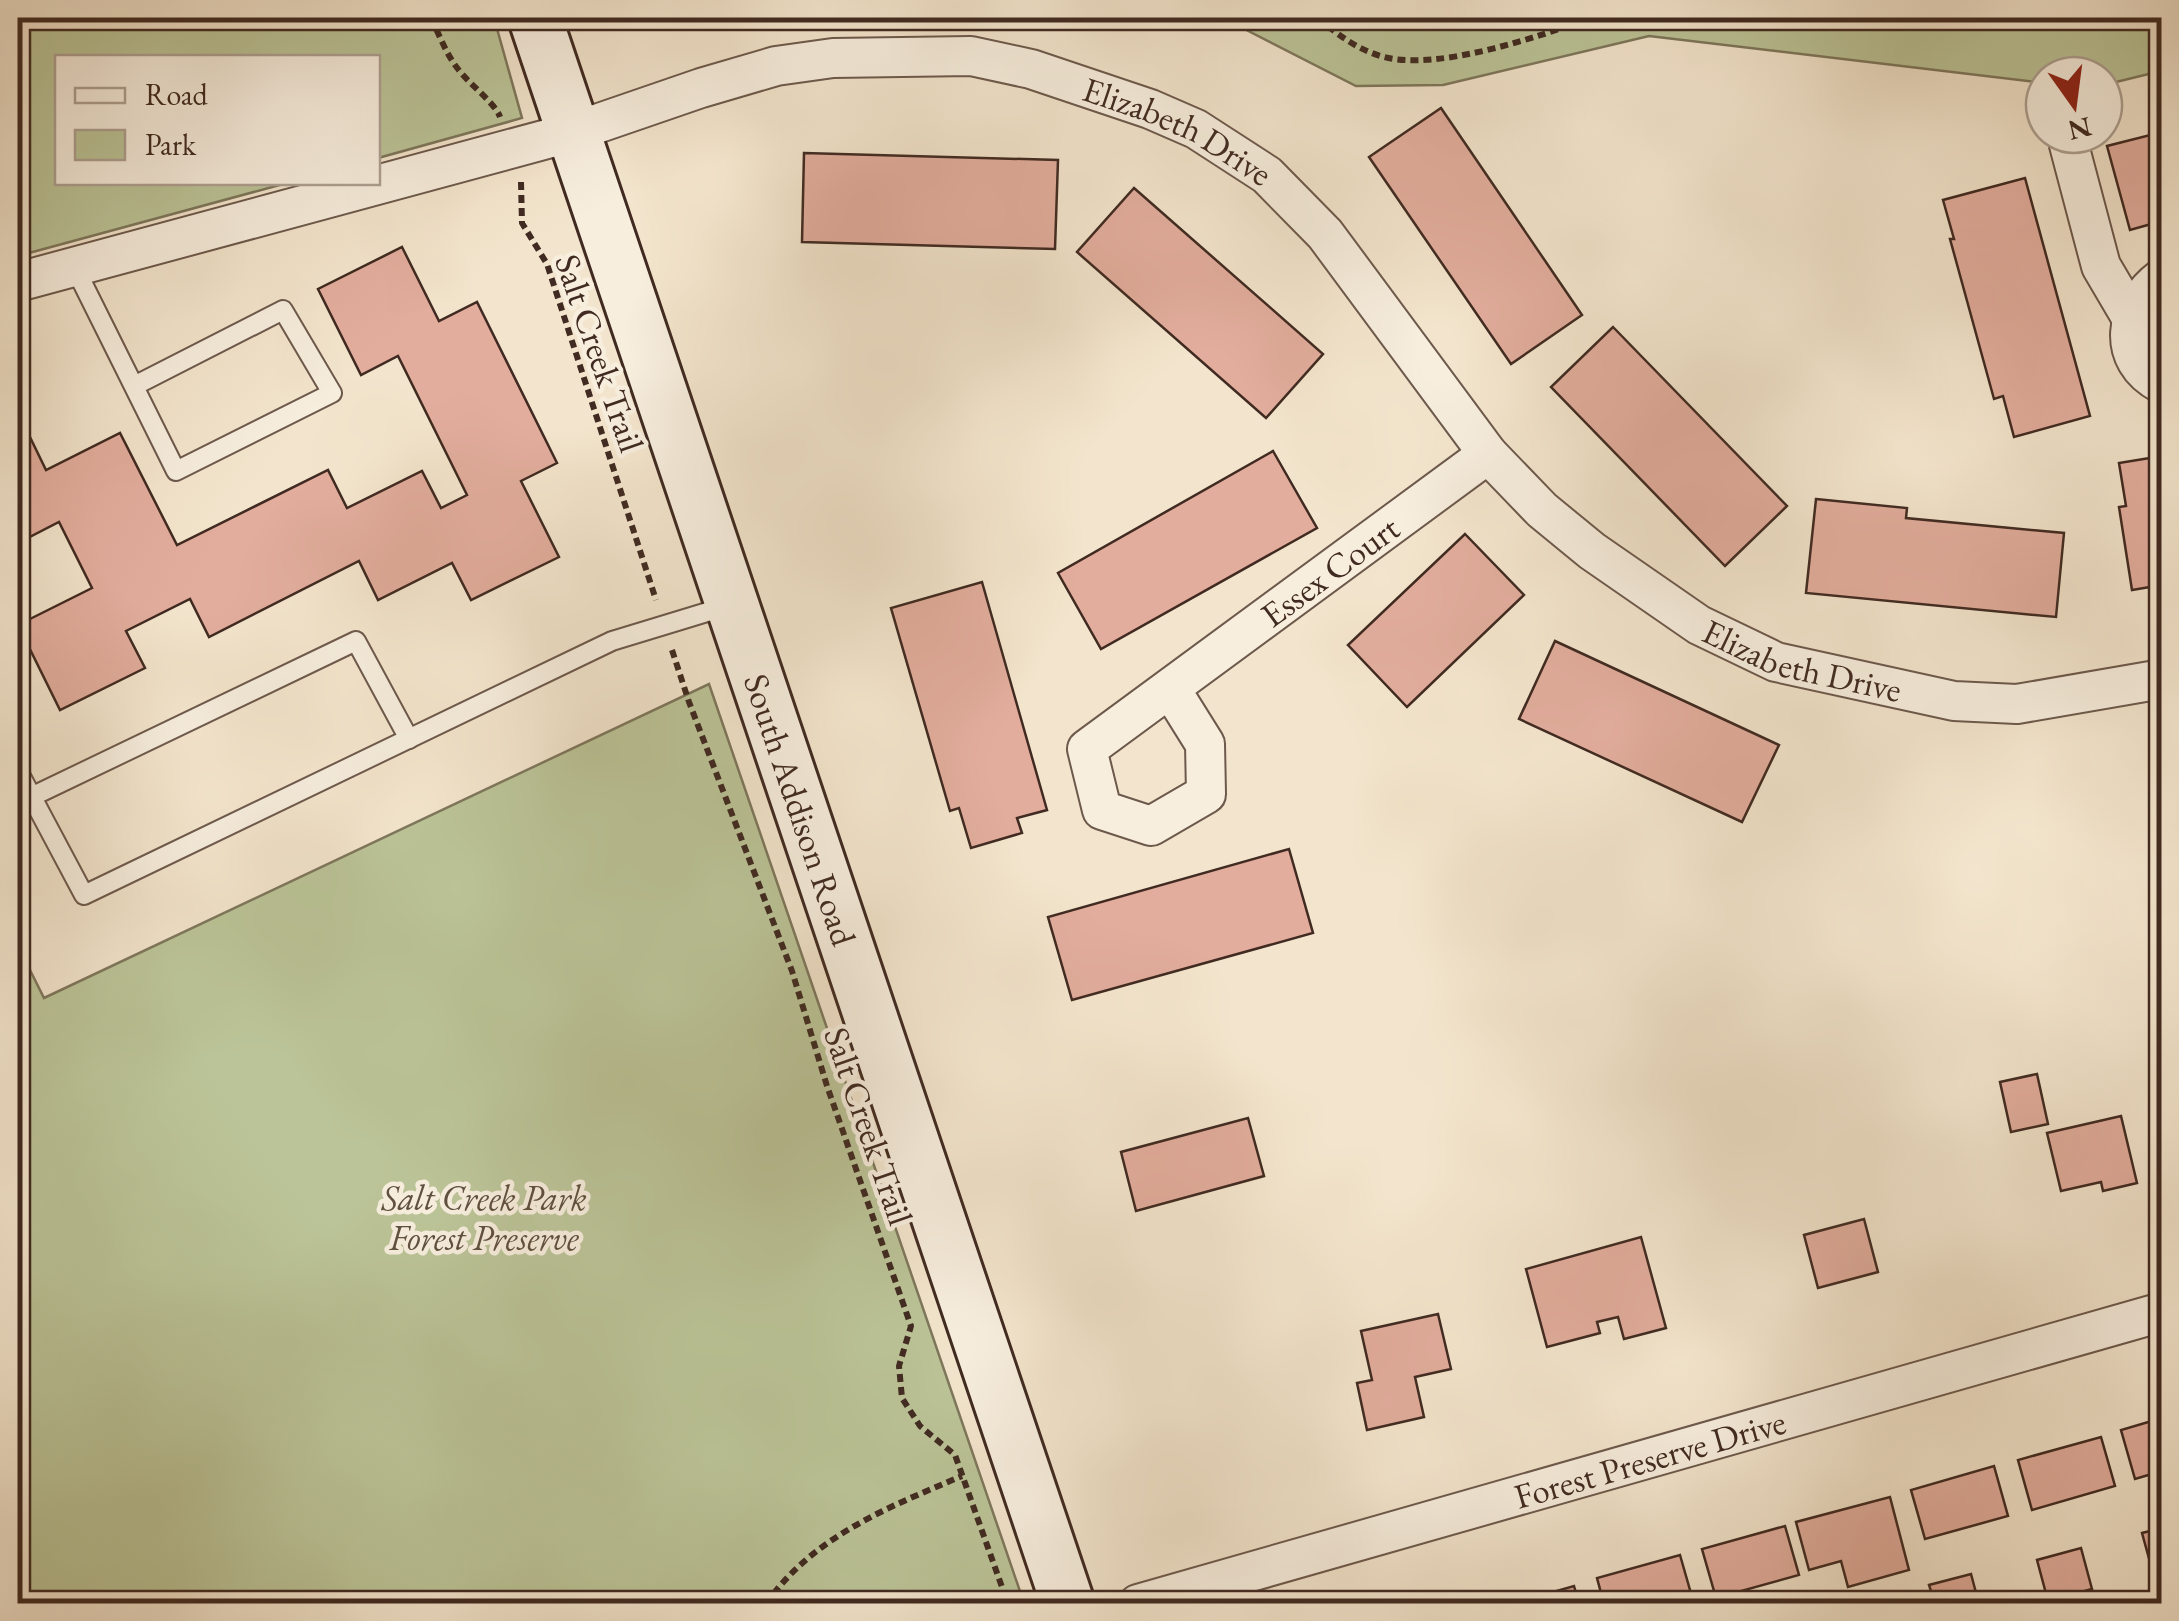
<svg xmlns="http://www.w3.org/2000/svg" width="2179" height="1621" font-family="'EB Garamond',serif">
<rect width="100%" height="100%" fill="#f3e5cd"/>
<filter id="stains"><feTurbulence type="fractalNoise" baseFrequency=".002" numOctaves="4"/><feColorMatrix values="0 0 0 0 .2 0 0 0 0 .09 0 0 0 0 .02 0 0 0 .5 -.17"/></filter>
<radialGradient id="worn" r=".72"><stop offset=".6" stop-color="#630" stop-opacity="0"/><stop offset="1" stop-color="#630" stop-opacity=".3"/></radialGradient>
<g fill="#bbc498" stroke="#7e775c" stroke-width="2.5">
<polygon points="18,18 494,18 522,118 378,158 378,58 58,58 58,182 287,183 18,256"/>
<polygon points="1223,18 2161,18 2161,71 2104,85 2104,75 2044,75 2044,83 1649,36 1443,85 1356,86"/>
<polygon points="709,684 1024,1603 18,1603 18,946 44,998"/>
</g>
<g fill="#e2ad9d" stroke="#402a21" stroke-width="2.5">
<polygon points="1441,108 1582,315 1511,364 1369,157"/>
<polygon points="2162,132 2162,221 2130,230 2107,146"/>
<polygon points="804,153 1058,160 1055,249 802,242"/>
<polygon points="2025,178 2090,416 2014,437 2003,396 1994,399 1950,239 1954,239 1943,200"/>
<polygon points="1134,188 1323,354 1266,418 1077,252"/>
<polygon points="402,247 439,321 477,302 557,463 521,481 559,557 471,600 452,563 378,600 359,561 209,637 190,599 126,631 145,668 60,710 18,625 92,588 59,522 18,543 18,436 27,431 46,470 120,433 177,545 328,470 347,508 422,471 441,508 467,495 398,356 361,375 318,289"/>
<polygon points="1613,327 1787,506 1725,566 1551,387"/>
<polygon points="1273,451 1317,528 1101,649 1058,573"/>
<polygon points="2162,456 2162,585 2132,590 2119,507 2126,506 2119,463"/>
<polygon points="1816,499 1907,508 1906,518 2064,533 2056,617 1806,593"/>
<polygon points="1465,534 1524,595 1407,707 1348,645"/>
<polygon points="982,582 1047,810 1017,818 1022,833 971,848 959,808 950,811 891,608"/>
<polygon points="1555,641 1779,745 1742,822 1519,719"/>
<polygon points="1289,849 1313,933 1072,1000 1048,917"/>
<polygon points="2037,1074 2048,1124 2011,1132 2000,1082"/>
<polygon points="2121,1116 2137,1183 2103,1191 2101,1182 2061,1191 2047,1133"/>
<polygon points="1248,1118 1264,1176 1136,1211 1121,1152"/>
<polygon points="1864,1219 1878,1272 1818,1288 1804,1235"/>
<polygon points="1641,1237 1666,1328 1624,1339 1618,1317 1597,1322 1600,1333 1547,1347 1526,1269"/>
<polygon points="1438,1314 1451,1369 1415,1377 1424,1417 1367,1430 1357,1383 1372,1380 1361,1331"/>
<polygon points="2162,1418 2162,1471 2135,1479 2121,1430"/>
<polygon points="2101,1437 2115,1486 2032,1510 2018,1460"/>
<polygon points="1994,1466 2008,1516 1925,1539 1911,1490"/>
<polygon points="1890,1497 1909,1570 1848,1587 1841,1561 1809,1570 1796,1522"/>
<polygon points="1785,1526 1799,1575 1716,1598 1702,1549"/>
<polygon points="2162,1528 2162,1571 2153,1573 2142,1533"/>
<polygon points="2081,1548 2092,1589 2048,1601 2037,1560"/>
<polygon points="1680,1555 1694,1604 1604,1604 1597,1578"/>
<polygon points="1971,1574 1979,1604 1935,1604 1929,1585"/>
<polygon points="1574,1586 1579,1604 1511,1604"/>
</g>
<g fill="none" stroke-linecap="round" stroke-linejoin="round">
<defs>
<g id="lane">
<polyline points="74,266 176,471 332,393 283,310 134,386"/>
<polyline points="18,771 84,895 612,641 727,606"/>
<polyline points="31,797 356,641 409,739"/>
</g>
<g id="street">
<polyline points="2069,145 2101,266 2131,317"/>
<path d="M 2162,278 C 2124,306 2115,360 2162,384"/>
<path id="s1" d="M 18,282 L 573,132 L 701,88 L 776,66 L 833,58 L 971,56 L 1031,69 L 1150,109 L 1196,129 L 1267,175 L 1325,234 L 1488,454 L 1542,510 L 1592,551 L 1699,625 L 1776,662 L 1954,701 L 2017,704 L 2162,679"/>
<path id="s2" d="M 1170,688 L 1205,744 L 1206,794 L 1151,826 L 1102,810 L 1087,749 L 1488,454"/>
<path id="s3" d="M 1138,1604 L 2162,1312"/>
</g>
<g id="secondary">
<path id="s4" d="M 535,18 L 1068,1604"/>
</g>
</defs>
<use href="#lane" stroke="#6d594c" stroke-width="22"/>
<use href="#street" stroke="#6d594c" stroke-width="42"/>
<use href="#secondary" stroke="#402a21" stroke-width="58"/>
<g stroke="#402a21" stroke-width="6" stroke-dasharray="8 5" stroke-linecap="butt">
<path d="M 431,18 C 439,34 446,54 458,69 C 468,83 496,104 500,117"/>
<path d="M 1318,18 C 1338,35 1358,50 1384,57 C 1437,71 1539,37 1590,18"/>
<polyline points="521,182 522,223 547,264 656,600"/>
<polyline points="672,650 689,702 792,971 827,1086 911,1326 899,1366 902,1398 920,1426 955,1455 1008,1604"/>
<path d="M 766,1604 C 813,1536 889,1507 962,1476"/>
</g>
<use href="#lane" stroke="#f7eede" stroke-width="18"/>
<use href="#street" stroke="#f7eede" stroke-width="38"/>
<use href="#secondary" stroke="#f7eede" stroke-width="52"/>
</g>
<g text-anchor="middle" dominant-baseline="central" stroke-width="9" stroke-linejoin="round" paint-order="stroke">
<g font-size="35" fill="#402a21" stroke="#f7eede">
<text stroke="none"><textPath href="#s1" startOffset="1205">Elizabeth Drive</textPath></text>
<text transform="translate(600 353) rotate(71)">Salt Creek Trail</text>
<text stroke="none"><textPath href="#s2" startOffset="595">Essex Court</textPath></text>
<text stroke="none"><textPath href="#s1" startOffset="2045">Elizabeth Drive</textPath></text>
<text stroke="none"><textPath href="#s4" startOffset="835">South Addison Road</textPath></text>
<text transform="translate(869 1126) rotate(71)">Salt Creek Trail</text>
<text stroke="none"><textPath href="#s3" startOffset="532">Forest Preserve Drive</textPath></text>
</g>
<g font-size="35" font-style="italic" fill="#5f503f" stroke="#f7eede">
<text x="484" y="1197">Salt Creek Park<tspan x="484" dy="40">Forest Preserve</tspan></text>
</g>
</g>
<rect width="2179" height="1621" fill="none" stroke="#f3e5cd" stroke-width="60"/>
<rect x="20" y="20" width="2139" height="1581" fill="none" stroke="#402a21" stroke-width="5"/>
<rect x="30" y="30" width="2119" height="1561" fill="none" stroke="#402a21" stroke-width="2.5"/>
<rect x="55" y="55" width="325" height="130" fill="#f7eede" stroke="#aea092" stroke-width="2.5"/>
<rect x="75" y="88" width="50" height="15" fill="#f7eede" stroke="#aea092" stroke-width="2.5"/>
<text x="145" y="105" font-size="30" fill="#402a21">Road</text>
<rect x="75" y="130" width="50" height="30" fill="#bbc498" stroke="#aea092" stroke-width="2.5"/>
<text x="145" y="155" font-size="30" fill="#402a21">Park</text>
<g transform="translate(2074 105) rotate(166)"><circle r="48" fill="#f7eede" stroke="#aea092" stroke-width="2.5"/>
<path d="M0-8L18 38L0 25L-18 38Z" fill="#8f2418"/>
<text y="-15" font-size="28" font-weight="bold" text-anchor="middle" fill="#402a21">N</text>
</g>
<rect width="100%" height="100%" filter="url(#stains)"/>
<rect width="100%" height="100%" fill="url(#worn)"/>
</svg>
